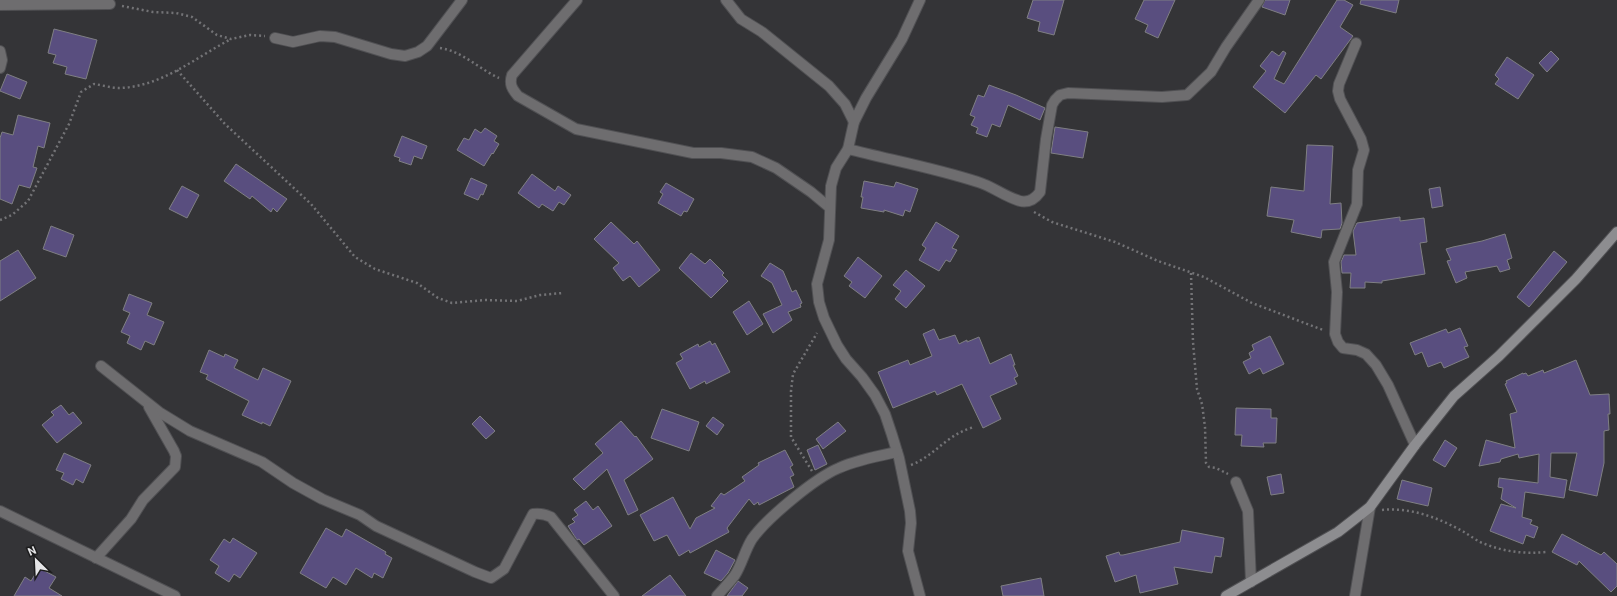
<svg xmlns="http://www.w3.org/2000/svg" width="1617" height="596" font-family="Roboto,sans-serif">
<rect width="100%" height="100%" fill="#343437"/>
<g fill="#594e7f" stroke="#7f7f83">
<polygon points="1033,0 1064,0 1054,35 1038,31 1040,22 1027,18"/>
<polygon points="1144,0 1175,0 1158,38 1145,32 1148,25 1135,19"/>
<polygon points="1265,0 1290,0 1285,15 1262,7"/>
<polygon points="1337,0 1344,0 1353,5 1340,27 1353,36 1321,79 1316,75 1285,113 1253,87 1266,71 1260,66 1272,51 1279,56 1283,51 1286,53 1274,79 1284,84"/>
<polygon points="1361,0 1399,0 1396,13 1360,4"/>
<polygon points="54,29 97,40 86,79 65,74 67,67 53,63 56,55 48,53"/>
<polygon points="1551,51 1559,59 1547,72 1539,63"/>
<polygon points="1507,57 1534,75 1518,99 1495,84 1499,79 1495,75"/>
<polygon points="7,74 27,82 20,99 0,91"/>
<polygon points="989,85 1016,95 1045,108 1040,120 1008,105 1000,127 992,124 987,137 976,133 978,128 971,125 975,117 970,115 978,95 984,97"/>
<polygon points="18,115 50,123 44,148 38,146 33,167 37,168 30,188 19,185 12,204 0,199 0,138 2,132 13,135"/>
<polygon points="1055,127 1088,132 1083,158 1051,153"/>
<polygon points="485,128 497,136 494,141 499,144 493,154 492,153 484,166 457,150 464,138 469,140 475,129 481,133"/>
<polygon points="402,136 427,146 422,159 414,156 411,165 399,161 400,158 394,156"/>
<polygon points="1307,145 1333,146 1330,204 1341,203 1342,223 1340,229 1322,230 1321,238 1291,232 1294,220 1267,216 1271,187 1304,191"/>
<polygon points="236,164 287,199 277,212 273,208 271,212 252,196 250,199 224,181"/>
<polygon points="532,174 555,191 558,186 571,195 564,205 559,202 553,211 542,204 539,208 518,193"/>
<polygon points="471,178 487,185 483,195 481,194 478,200 464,194"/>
<polygon points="864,181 894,187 896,182 918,189 910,212 905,210 903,216 884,210 884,212 861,208 863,197 861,197"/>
<polygon points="666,183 694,199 687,212 684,211 681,216 658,203 663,194 660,192"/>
<polygon points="182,186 199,195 187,218 169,209"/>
<polygon points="1440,187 1443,206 1432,208 1429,189"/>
<polygon points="1400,217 1400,221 1424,218 1427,242 1420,243 1425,274 1382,281 1382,283 1365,282 1365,288 1350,288 1351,273 1342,273 1341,262 1344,255 1356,255 1353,231 1357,223"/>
<polygon points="611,222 634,244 637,241 660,270 639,287 630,276 623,281 613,268 619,263 594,239"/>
<polygon points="936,222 959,236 952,248 957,250 950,262 946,260 939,271 919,260 926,248 922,245"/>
<polygon points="51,226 74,235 66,257 43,249"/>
<polygon points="1505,234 1512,258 1507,260 1510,269 1500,272 1497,266 1465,272 1467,278 1456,283 1447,261 1451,260 1446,249 1453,247 1482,241"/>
<polygon points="18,250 36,278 0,301 0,261"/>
<polygon points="1554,251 1567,262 1529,307 1517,297"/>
<polygon points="691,253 705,264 710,259 724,273 722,275 728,281 711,298 679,268"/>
<polygon points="858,257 882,276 865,298 849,286 852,282 844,276"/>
<polygon points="770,263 783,271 792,292 796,290 802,303 800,304 801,307 788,312 792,320 773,333 763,314 782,305 772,283 761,276"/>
<polygon points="906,270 925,286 906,308 895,299 901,291 893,285"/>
<polygon points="129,294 152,303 147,315 164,322 154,345 145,341 141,350 127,343 130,336 121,332 130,313 123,310"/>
<polygon points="749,301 763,324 747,335 733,312"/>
<polygon points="1460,328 1468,346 1464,347 1469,357 1444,368 1441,362 1428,367 1422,352 1415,355 1410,343 1446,329 1448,333"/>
<polygon points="934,329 939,340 955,335 959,344 967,340 967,342 979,337 990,364 1011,354 1015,365 1013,365 1018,376 1014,378 1017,384 990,396 1001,419 983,428 962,384 937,395 935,391 893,408 878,372 908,360 910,365 932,356 923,334"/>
<polygon points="1270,336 1284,364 1263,374 1260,368 1249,374 1243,362 1251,358 1249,353 1254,350 1252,345"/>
<polygon points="710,341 712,345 715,343 730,372 706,384 705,381 690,389 676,363 683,359 680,354 698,344 699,347"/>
<polygon points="209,350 224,357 225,354 238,360 234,368 258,380 263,368 291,381 270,426 262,422 262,424 242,415 249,401 206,379 208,375 200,372"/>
<polygon points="1576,360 1590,395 1609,394 1610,414 1608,414 1609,430 1604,431 1604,463 1597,496 1569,490 1577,453 1551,453 1550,477 1567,480 1564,498 1525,492 1522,517 1532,520 1530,524 1538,527 1534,538 1526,535 1523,544 1490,531 1501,504 1516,508 1501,499 1503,488 1498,487 1499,478 1538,483 1539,454 1519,458 1518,454 1501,459 1500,462 1479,466 1486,440 1515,448 1510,414 1517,412 1505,384 1507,383 1506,381 1523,373 1523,374 1526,373 1528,376 1543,370 1544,373"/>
<polygon points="61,405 69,415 73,412 82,423 57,443 42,425 54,415 51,412"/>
<polygon points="1236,408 1271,409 1271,418 1277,418 1276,443 1263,443 1264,447 1241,446 1242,435 1235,435"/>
<polygon points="662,409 699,422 689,451 651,438"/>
<polygon points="480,416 495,431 486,439 472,424"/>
<polygon points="713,417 724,425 717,435 706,426"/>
<polygon points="621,421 635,437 636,436 653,459 624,480 638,510 628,515 607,469 584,490 573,479 603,453 595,444"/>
<polygon points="838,422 846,431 823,449 816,439"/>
<polygon points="1445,440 1457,448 1445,467 1433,460"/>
<polygon points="818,445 827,464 815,470 807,450"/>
<polygon points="785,450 793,465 790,467 794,475 790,477 794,487 759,505 758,502 754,505 749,499 727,528 729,532 690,553 689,550 679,556 667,535 654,541 640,515 673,497 690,529 696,518 715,508 711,506 721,493 724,495 745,481 742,477 759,465 758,463"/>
<polygon points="64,453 91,465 83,483 76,479 73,485 61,479 64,473 56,470"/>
<polygon points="1281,474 1284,493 1271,495 1267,477"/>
<polygon points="1402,480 1432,488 1428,506 1397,499"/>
<polygon points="586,501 593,510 598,506 612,526 584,545 579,539 577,540 568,526 575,522 572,519 578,515 574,510"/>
<polygon points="326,528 342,537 346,529 386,552 385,554 392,558 383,578 374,573 372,578 356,568 346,585 333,577 326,588 300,573"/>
<polygon points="1182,530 1224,538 1221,557 1215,556 1212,573 1174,567 1178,584 1140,593 1136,575 1115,582 1106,556 1119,552 1120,555 1123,555 1180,542"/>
<polygon points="1562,534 1601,555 1604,552 1617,564 1617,586 1611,592 1579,561 1577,565 1552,552"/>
<polygon points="233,538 257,553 240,578 234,574 229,582 215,573 219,566 210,560 224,539 230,543"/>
<polygon points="716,550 735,560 728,573 721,581 704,573"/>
<polygon points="39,568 56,577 49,588 62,596 14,596 25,577 31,581"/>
<polygon points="670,575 686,596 642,596"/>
<polygon points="1041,578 1044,596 1003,596 1001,586"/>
<polygon points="738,581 748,588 742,596 727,596"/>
</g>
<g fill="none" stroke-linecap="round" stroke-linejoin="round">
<defs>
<g id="minor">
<path d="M 577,0 L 512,75 C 509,84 512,89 518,96 L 576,129 L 693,153 L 721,153 L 752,157 L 776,168 L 811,192 L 829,207"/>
<polyline points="726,0 741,19 762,32 829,86 845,104 854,122"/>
<polyline points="920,0 902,39 866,98 854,122 848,149 836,168 831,186 829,240 817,284 819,302 824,318 837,345 846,359 862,377 875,395 885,414 892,435 899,458 910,511 911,523 908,551 920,596"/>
<polyline points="0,5 110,4"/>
<polyline points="275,38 293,42 320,36 335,37 391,54 405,56 418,52 427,46 462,0"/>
<polyline points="1356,43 1339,84 1338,91 1340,99 1361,139 1364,150 1358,170 1357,204 1334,262 1337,292 1335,334 1338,342 1343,348 1357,350 1366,354 1376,365 1388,385 1415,445"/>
<polyline points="0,51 2,60 0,68"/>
<path d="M 848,149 C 891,160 935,168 978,182 C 992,186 1005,197 1020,201 C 1029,203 1035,199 1040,192 L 1046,139 L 1052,105 L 1055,100 L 1060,95 L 1068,93 L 1162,97 L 1187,95 L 1211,72 L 1226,47 L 1259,0"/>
<path d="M 101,366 L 159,412 L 190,431 L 262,462 L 293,483 L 322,499 L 360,515 L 376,526 L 475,572 L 491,578 L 504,569 L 533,514 C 540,513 545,514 551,517 L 614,596"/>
<polyline points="1236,482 1248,511 1251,582"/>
<polyline points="0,511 175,596"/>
<polyline points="96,558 131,519 143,500 175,467 176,456 174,451 149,407"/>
<path d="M 717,596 C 723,589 730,582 735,575 C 742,564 745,550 752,539 C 767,518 815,478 839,468 C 857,460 878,456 897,452"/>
<polyline points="1355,596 1370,507"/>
</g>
<polyline id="secondary" points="1226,596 1338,532 1370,507 1415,445 1454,396 1499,356 1576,279 1617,232"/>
</defs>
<use href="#minor" stroke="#505053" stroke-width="12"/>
<use href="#secondary" stroke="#505053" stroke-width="12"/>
<g stroke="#737376" stroke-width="2.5" stroke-dasharray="2 3" stroke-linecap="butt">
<polyline points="122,6 153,12 176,13 192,17 217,35 231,39 250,35 265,36"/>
<path d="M 440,48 C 462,51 479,69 499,78"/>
<polyline points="177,70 225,124 311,204 355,257 375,269 417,283 438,298 452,303 485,300 517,301 540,295 563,293"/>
<polyline points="1034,212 1052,222 1115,242 1158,261 1204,277 1252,303 1323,330"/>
<path d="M 0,220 L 12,215 L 28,201 L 69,124 L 81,92 L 94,84 C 102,85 111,88 119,88 C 161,87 195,58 231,39"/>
<polyline points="1191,273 1193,342 1197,389 1202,404 1205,427 1206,463 1209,467 1216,468 1228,474"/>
<path d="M 911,465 C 926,459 936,449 948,440 C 956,434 964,430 974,427"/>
<polyline points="812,471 791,437 791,391 793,374 817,333"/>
<path d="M 1382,510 C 1411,507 1439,518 1464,532 C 1471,536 1478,542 1485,544 C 1505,552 1524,554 1546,552"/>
</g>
<use href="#minor" stroke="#6e6d6f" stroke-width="10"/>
<use href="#secondary" stroke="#8d8d90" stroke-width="10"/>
</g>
<g transform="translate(36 560) rotate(336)" stroke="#1c1c1d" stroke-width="3" paint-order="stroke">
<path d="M0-3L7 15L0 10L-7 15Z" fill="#e5e5e7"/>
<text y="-6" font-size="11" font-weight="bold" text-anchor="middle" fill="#e5e5e7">N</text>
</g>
</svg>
